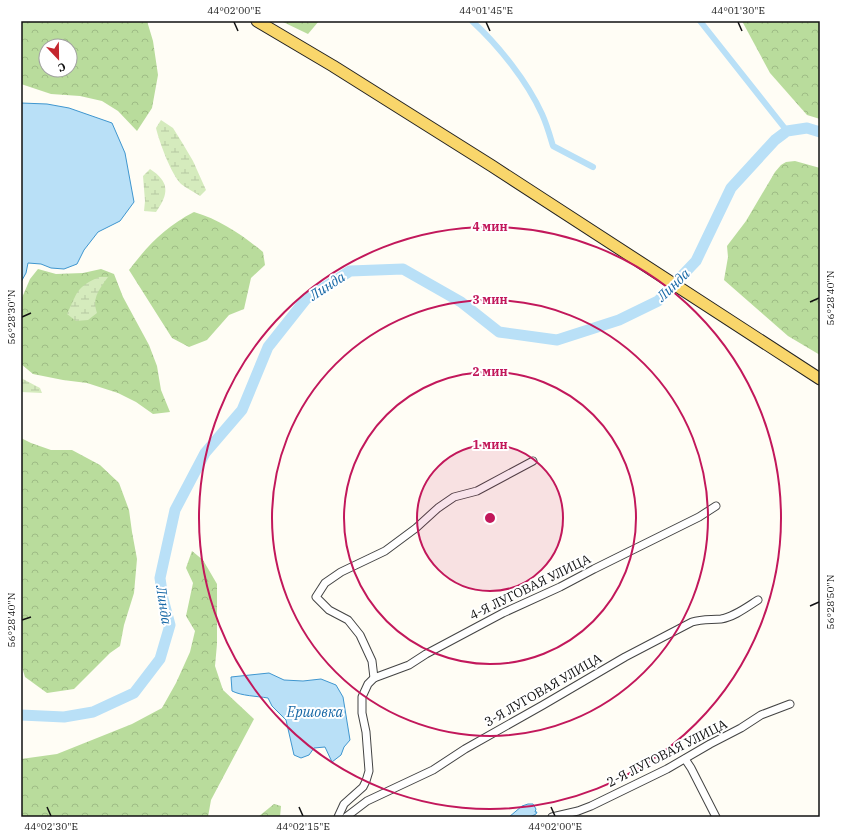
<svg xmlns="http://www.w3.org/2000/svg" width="841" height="838" font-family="'IBM Plex Serif',serif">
<defs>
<pattern id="forest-crowns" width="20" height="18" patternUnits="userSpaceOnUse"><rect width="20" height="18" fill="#b9dc9c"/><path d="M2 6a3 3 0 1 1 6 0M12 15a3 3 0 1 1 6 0" fill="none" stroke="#9ebc85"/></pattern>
<pattern id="wetland-marsh" width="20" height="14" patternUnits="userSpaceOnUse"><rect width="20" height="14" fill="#d5ebbd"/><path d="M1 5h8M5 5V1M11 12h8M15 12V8" fill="none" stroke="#b6c8a1"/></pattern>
</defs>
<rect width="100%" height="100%" fill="#fffdf5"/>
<g fill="url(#forest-crowns)" fill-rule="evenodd">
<path d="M 21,21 L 147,21 L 153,41 L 158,75 L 152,108 L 137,131 L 118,111 L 102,101 L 80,96 L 51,94 L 21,84 ZM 46,46 L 70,46 L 70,70 L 46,70 Z"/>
<polygon points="281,21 319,21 308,34"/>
<polygon points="742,21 820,21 820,119 807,115 770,73"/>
<polygon points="795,161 820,168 820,355 788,336 724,280 728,257 727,246 746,221 775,172 781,165 786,162"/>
<path d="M 194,212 C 221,220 242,235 263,252 L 265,265 L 251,278 L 244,309 L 229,315 L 207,340 L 189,347 L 172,338 L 129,270 C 149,244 165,227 194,212 Z"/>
<polygon points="38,269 56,274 83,273 101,269 114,274 123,297 149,345 157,366 161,390 170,412 153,414 136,402 118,393 87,383 63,380 33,374 21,364 21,300 30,279"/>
<polygon points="21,438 31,443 51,450 72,450 100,465 119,483 129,510 132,532 137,559 134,593 124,625 120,646 110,653 74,689 47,693 25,677 21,664"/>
<polygon points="192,551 203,560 217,584 217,644 215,666 223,690 254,719 211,800 208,817 21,817 21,759 57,754 132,724 162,708 176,683 190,652 195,631 186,616 193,583 186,568"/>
<polygon points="274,804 281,806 280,817 258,817"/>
</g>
<g fill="url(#wetland-marsh)">
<path d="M 161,120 L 173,128 L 183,144 L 193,161 L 206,190 L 200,196 C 194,192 186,188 181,184 C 171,174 159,141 156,128 Z"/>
<path d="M 150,169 C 170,182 169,194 156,212 L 144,211 L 145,201 L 143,176 Z"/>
<path d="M 99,277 L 108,277 C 99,290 92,297 97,313 L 88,320 L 76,321 L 67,314 C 78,292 75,288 99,277 Z"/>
<polygon points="21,378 40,388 42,393 21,392"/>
</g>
<g fill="#b9e0f7" stroke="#3f96cf">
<polygon points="21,103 47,104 69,108 112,123 125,153 134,202 120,221 98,232 84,250 77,264 64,269 51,268 41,264 28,263 26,273 21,282"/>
<path d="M 269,673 L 284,680 L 303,681 L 321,679 L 336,685 L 343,697 L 350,740 L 344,747 L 341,755 L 332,762 L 325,747 L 314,748 L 309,755 L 301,758 L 294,755 L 286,720 L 272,706 L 268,698 C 256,696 242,696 232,691 L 231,677 Z"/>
<polygon points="528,804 533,804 536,809 535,812 537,812 536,814 530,817 509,817 522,806"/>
</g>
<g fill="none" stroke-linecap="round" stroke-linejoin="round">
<g stroke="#b9e0f7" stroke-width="6">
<path d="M 472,21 C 499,46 527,81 542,114 C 547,125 550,136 553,146 L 593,167"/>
<polyline points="700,21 787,131"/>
</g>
<polyline stroke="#b9e0f7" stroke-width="11" points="21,715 64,717 93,712 134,693 160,659 170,625 163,599 160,578 175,510 205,453 242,410 268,347 306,299 350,271 403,269 461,302 499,332 557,340 619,320 658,301 696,261 731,188 775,140 787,131 807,128 820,132"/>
<defs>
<g id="street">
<polyline points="374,678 372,661 360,635 348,620 329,610 316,597 325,583 341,572 385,551 416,528 438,508 454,497 477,491 533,461"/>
<polyline points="685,759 691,768 716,817"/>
<polyline points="338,817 344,804 363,787 366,781 369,771 366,732 362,713 362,697 368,684 374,678 409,665 426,654 503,613 560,587 594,569 699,517 716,506"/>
<path d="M 346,817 L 367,801 L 433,770 L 465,749 L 543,705 L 625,657 L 692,622 C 702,619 711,620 721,619 C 734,617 747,607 758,600"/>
<polyline points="552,817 578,811 591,806 667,769 710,744 741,728 761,715 790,704"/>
</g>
<polyline id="primary" points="257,21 333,66 492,166 820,379"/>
</defs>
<use href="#street" stroke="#444" stroke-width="9"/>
<use href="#primary" stroke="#222" stroke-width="13"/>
<use href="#street" stroke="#fff" stroke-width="7"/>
<use href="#primary" stroke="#f9d66b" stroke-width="11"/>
</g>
<path fill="none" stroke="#111" stroke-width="1.5" d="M 234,22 L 238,31M 486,22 L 490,31M 738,22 L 742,31M 810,302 L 819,298M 22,317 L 31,313M 810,606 L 819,602M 22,620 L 31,617M 47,807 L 51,816M 299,807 L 303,816M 551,807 L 555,816"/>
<circle cx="490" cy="518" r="73" fill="#c2185b" fill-opacity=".12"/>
<g fill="none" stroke="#c2185b" stroke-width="2">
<circle cx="490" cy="518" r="73"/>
<circle cx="490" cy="518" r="146"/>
<circle cx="490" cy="518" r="218"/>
<circle cx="490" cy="518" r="291"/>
</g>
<g text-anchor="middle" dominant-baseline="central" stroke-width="4" stroke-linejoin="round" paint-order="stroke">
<g font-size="13" fill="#111" stroke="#fff">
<text transform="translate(530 587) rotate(-26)">4-Я ЛУГОВАЯ УЛИЦА</text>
<text transform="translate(543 690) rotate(-30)">3-Я ЛУГОВАЯ УЛИЦА</text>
<text transform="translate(667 753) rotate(-27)">2-Я ЛУГОВАЯ УЛИЦА</text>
</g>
<g font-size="14" font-style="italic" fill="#1768a6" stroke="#fff">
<text transform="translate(673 285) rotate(-44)">Линда</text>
<text transform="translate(327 286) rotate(-33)">Линда</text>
<text transform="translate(164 605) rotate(81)">Линда</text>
<text x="315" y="712">Ершовка</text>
</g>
</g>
<circle cx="490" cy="518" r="6" fill="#c2185b" stroke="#fff" stroke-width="2"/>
<g font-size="12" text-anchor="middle" font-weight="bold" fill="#c2185b" stroke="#fff" stroke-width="4" stroke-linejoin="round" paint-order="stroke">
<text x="490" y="231">4 мин</text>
<text x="490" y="304">3 мин</text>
<text x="490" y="376">2 мин</text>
<text x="490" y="449">1 мин</text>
</g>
<rect width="841" height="838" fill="none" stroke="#ffffff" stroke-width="44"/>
<g transform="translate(58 58) rotate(158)"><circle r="19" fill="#ffffff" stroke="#a0a0a0"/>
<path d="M0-3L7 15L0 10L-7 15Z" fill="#c4262e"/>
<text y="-6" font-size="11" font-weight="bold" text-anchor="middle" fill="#111111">С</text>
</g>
<rect x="22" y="22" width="797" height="794" fill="none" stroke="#111" stroke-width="1.5"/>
<g font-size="10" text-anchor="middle" fill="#111">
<text x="234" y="14">44°02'00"E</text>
<text x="486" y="14">44°01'45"E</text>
<text x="738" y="14">44°01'30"E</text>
<text transform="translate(830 298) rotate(-90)" y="4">56°28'40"N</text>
<text transform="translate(11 317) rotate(-90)" y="4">56°28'30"N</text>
<text transform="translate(830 602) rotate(-90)" y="4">56°28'50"N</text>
<text transform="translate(11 620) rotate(-90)" y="4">56°28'40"N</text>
<text x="51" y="830">44°02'30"E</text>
<text x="303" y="830">44°02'15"E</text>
<text x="555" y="830">44°02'00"E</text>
</g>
</svg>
